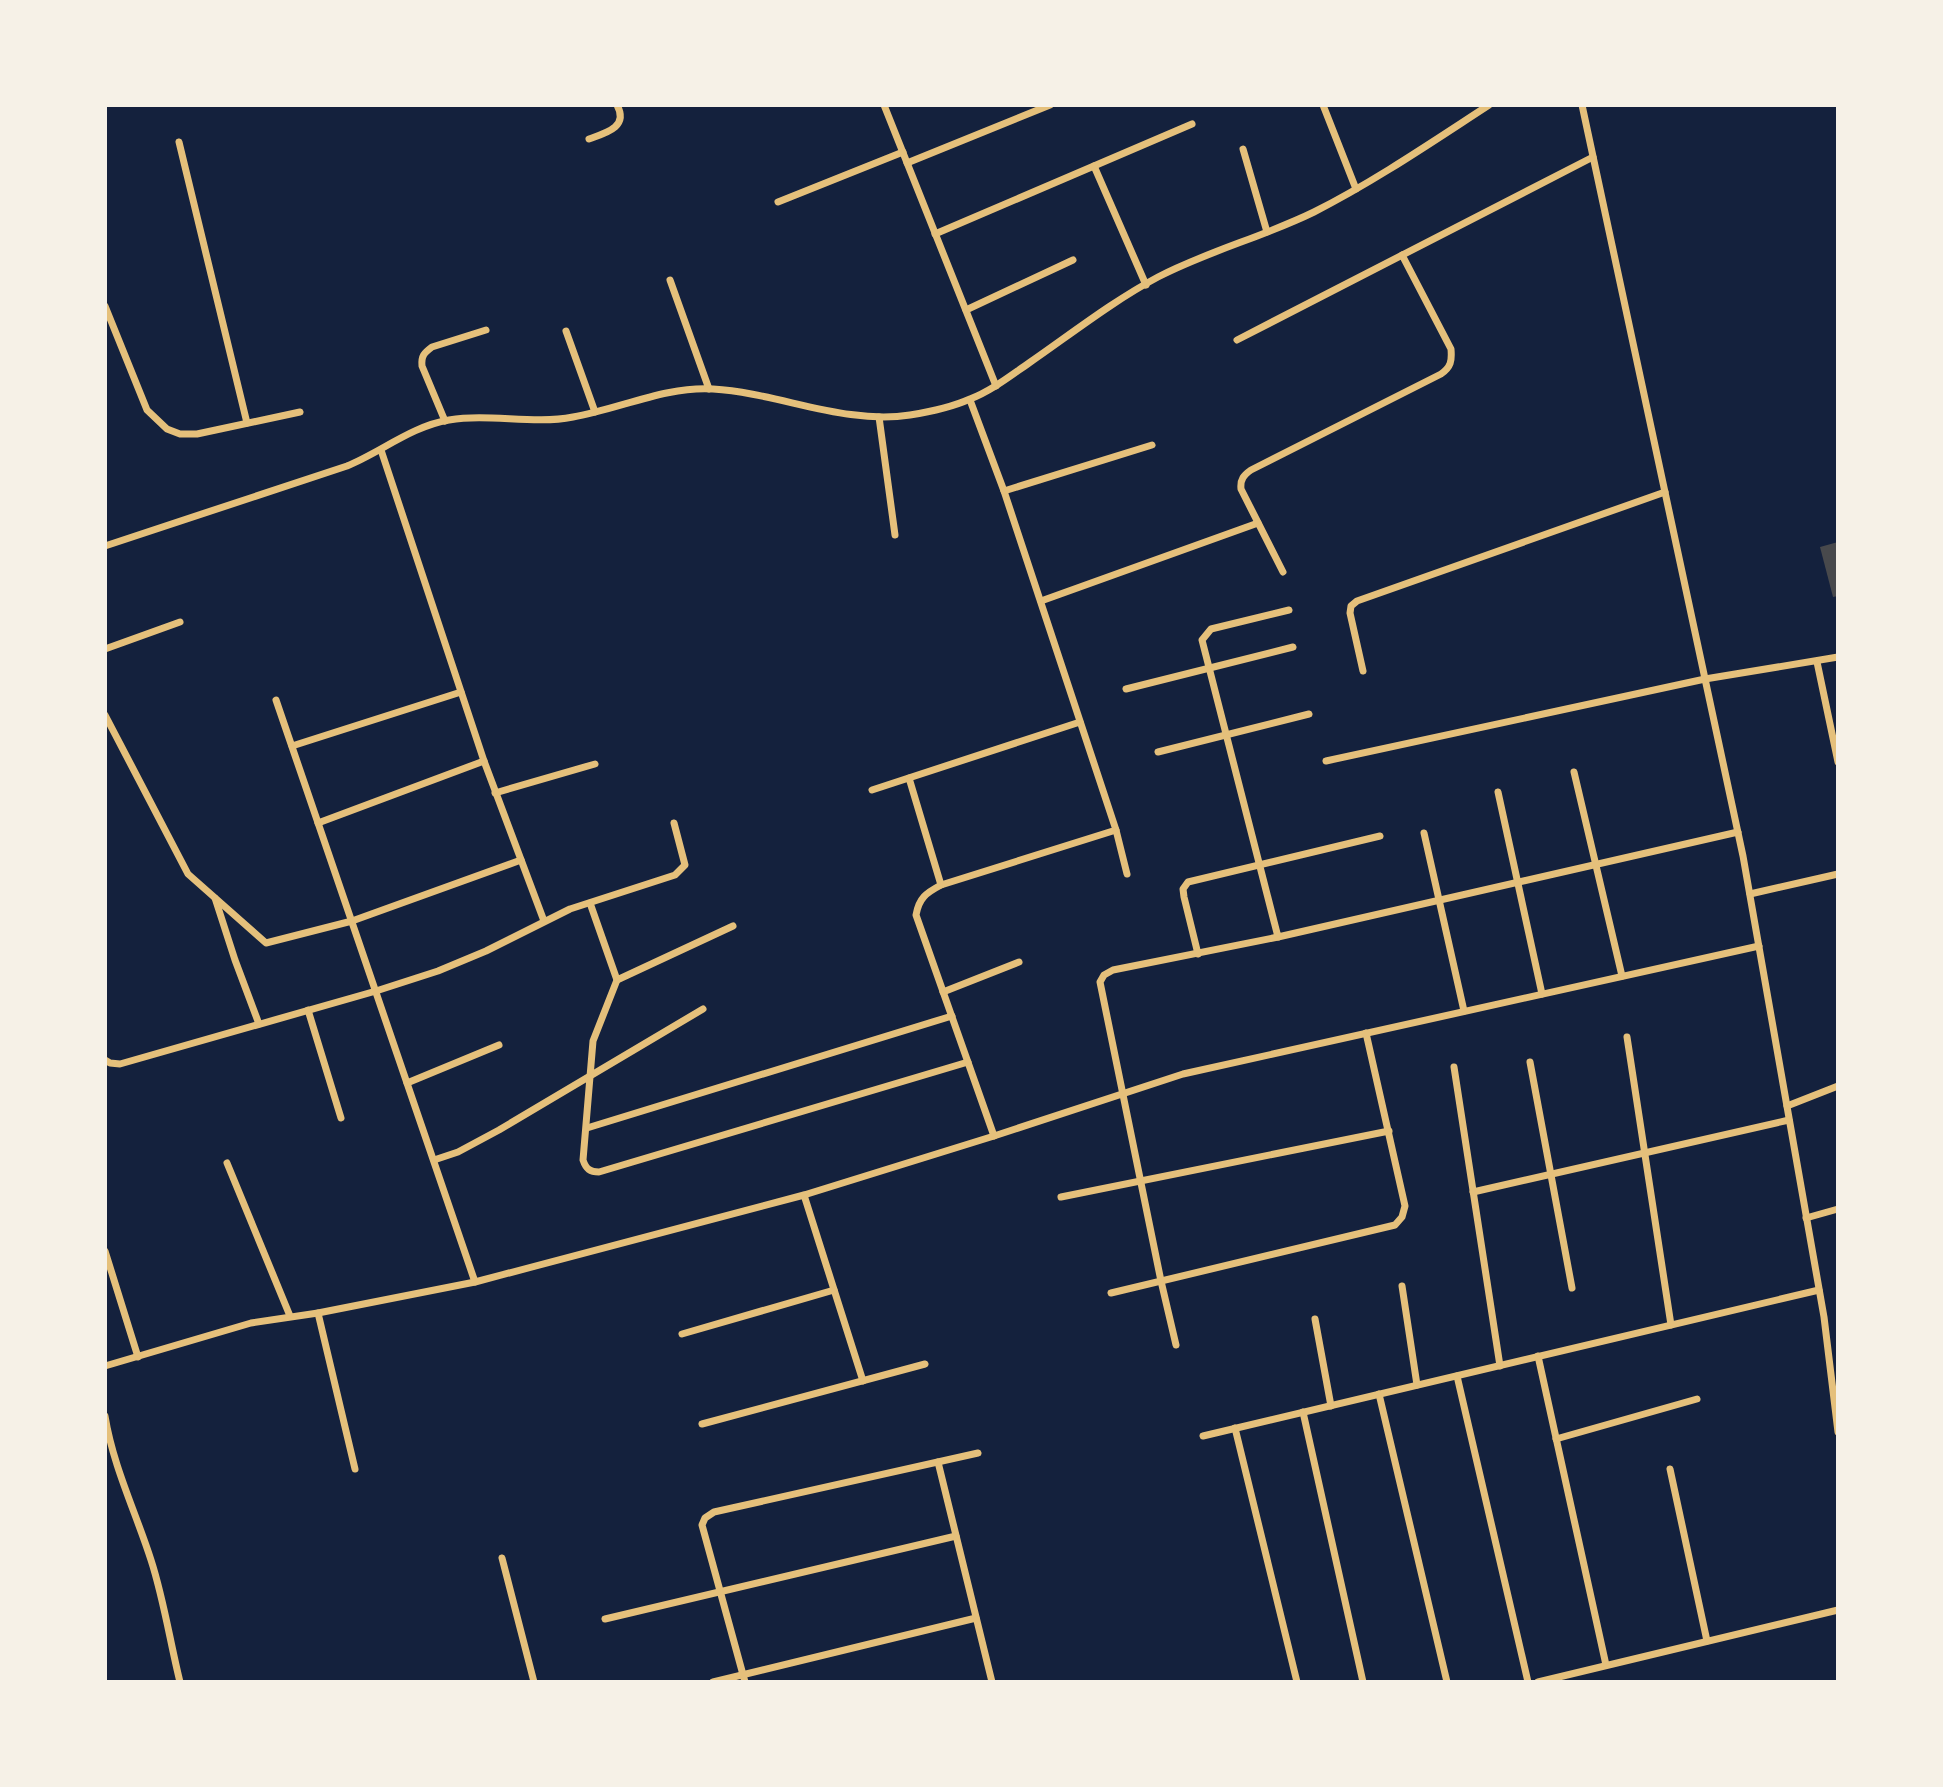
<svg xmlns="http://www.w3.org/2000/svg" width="1943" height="1787" font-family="'Libre Baskerville',serif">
<rect width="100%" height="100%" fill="#14213d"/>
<polygon fill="#48494c" points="1838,542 1838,596 1833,597 1820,547"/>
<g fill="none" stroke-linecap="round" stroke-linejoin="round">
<g stroke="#e5c07b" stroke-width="7">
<polyline points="884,105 996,386"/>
<polyline points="1323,105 1356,189"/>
<polyline points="1582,105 1743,856 1824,1317 1838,1432"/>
<path d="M 589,139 C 606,133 629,127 617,105"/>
<polyline points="179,142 247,423"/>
<polyline points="1243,149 1267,232"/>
<polyline points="907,163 1050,105"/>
<polyline points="1094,166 1146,285"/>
<polyline points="778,202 903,152"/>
<polyline points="935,234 1192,124"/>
<polyline points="670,280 709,389"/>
<polyline points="105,306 147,410 167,429 180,434 197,434 300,412"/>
<polyline points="966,310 1073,260"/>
<polyline points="566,331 595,412"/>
<polyline points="1237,340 1593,157"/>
<path d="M 970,400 L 1004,491 L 1116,830 L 941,885 C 926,893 919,898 916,915 L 994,1136"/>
<polyline points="879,417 895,535"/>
<path d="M 445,421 L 422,366 C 421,356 424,353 432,347 L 486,330"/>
<polyline points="381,450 484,761 544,921"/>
<polyline points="1004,491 1152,445"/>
<path d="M 105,546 L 347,466 C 381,452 412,426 449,420 C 490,413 532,425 573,417 C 619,409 666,386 713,389 C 779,393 844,425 910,415 C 929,412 952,407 970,399 C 991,391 1010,376 1029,363 C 1071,334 1113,301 1158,277 C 1208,251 1263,237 1314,212 C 1375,181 1432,142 1489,105"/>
<path d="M 1283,572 L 1241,489 C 1240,479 1244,475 1251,470 L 1441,374 C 1451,367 1452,361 1451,349 L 1402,255"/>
<polyline points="1041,601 1258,523"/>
<polyline points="1289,610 1211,629 1202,640 1278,937 1738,832"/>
<polyline points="105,649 180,622"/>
<polyline points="1817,662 1838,762"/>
<polyline points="1363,671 1350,613 1351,606 1357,601 1665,492"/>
<polyline points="1126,689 1293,647"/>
<polyline points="276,700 475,1282"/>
<polyline points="105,715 188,874 266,943 352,921 521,860"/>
<polyline points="292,746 461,692"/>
<polyline points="1158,752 1309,714"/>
<polyline points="1326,761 1705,679 1838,657"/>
<polyline points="1574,772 1622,976"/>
<polyline points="909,778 941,885"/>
<polyline points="872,790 1080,722"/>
<polyline points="1498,792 1542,994"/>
<polyline points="495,793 595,764"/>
<polyline points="318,823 484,761"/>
<polyline points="1116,830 1127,874"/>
<polyline points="1424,833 1464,1011"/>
<polyline points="1750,894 1838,874"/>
<polyline points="215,898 235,960 259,1024"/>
<path d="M 590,903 L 617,980 L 593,1041 L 583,1160 C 586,1169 590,1172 599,1172 L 968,1062"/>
<polyline points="1198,954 1184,897 1183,889 1188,882 1380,836"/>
<polyline points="617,980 733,926"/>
<polyline points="943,992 1019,962"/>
<polyline points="308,1010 341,1118"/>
<polyline points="1627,1037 1671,1325"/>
<polyline points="105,1060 110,1063 120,1064 376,991 438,971 486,951 570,909 675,875 685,865 674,823"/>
<polyline points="1530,1062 1572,1288"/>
<polyline points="1454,1067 1500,1366"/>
<polyline points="407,1083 499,1045"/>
<polyline points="1787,1106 1838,1086"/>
<polyline points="587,1128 952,1016"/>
<polyline points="434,1160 458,1152 499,1130 703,1009"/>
<polyline points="227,1163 290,1316"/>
<polyline points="1473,1192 1789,1120"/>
<polyline points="804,1195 863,1381"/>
<polyline points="1061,1197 1389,1131"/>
<polyline points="1806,1218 1838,1209"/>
<polyline points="105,1251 138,1357"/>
<polyline points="1402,1286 1417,1385"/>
<polyline points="1111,1293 1395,1225 1402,1217 1405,1206 1366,1033"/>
<polyline points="318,1313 355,1469"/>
<polyline points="1315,1319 1331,1406"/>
<polyline points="682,1334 834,1290"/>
<polyline points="1176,1345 1161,1281 1100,982 1104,975 1113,970 1278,937"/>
<polyline points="1538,1356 1606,1665"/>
<polyline points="105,1366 251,1323 318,1313 475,1282 804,1195 994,1136 1183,1074 1759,946"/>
<polyline points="1457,1376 1528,1682"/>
<polyline points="1379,1394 1447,1682"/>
<polyline points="1303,1412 1363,1682"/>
<path d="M 105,1416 C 113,1466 136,1513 151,1560 C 164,1600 170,1642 180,1682"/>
<polyline points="702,1424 925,1364"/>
<polyline points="1235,1428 1297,1682"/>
<polyline points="1203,1436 1819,1290"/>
<polyline points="1556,1439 1697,1399"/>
<polyline points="938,1462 992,1682"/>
<polyline points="1670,1469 1707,1641"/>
<polyline points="502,1558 534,1682"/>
<polyline points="605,1619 956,1536"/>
<polyline points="713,1682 976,1618"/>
<polyline points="745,1682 702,1525 705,1518 714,1512 978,1453"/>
<polyline points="1538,1682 1838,1610"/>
</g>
</g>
<rect width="1943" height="1787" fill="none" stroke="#f6f1e7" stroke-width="214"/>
</svg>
